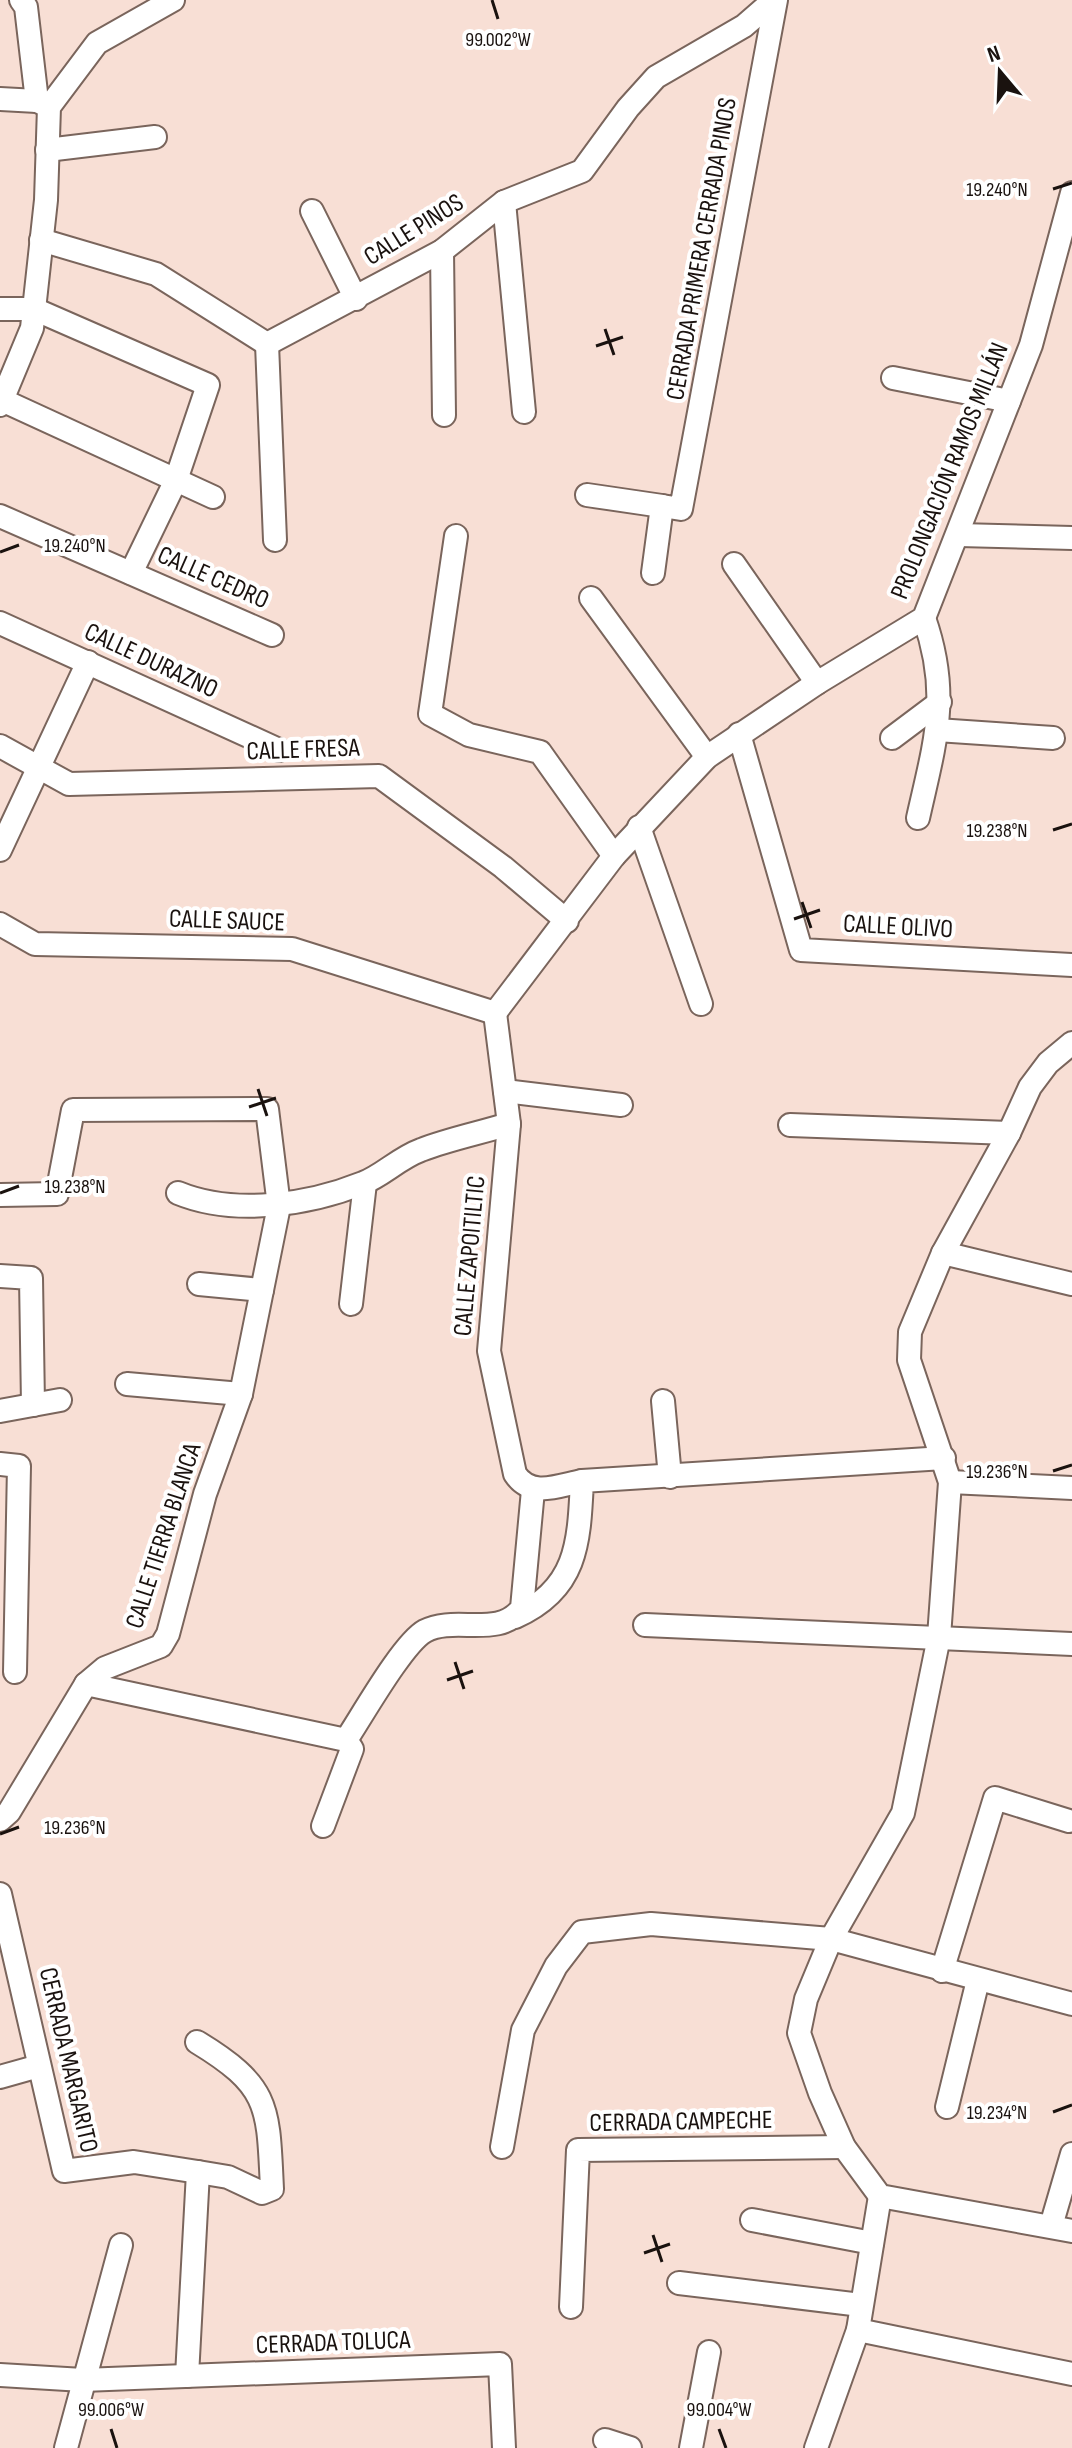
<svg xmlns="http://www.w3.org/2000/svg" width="1072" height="2448" font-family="'Sofia Sans Condensed',sans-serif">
<rect width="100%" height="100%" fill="#f8dfd5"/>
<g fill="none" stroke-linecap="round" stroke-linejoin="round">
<defs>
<g id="minor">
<polyline points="21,0 26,7 37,101"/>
<polyline points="0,99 37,101 48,106"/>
<polyline points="47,150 155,137"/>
<polyline points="504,202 524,412"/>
<polyline points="312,211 356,299"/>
<polyline points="41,240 156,274 267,344"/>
<polyline points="442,251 444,415"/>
<polyline points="0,309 34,309 208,385 176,480 131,573"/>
<polyline points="267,344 442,251 504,202 582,171 628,108 656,77 744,26 774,0"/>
<polyline points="267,344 275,540"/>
<polyline points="893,378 1009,401"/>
<polyline points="2,400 213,497"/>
<polyline points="0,405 32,328 46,200 49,107 97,43 173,0"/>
<polyline points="587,495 662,506 653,573"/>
<polyline points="662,506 681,509 776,0"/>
<polyline points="0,516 272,635"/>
<polyline points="959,535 1072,538"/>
<polyline points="456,536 430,714 469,735 540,752 614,856"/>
<polyline points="734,564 817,683"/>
<polyline points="591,598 707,757"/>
<polyline points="0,623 279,750"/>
<polyline points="937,730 1053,738"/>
<polyline points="739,734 801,950 1072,965"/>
<polyline points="892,738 940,702"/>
<polyline points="0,746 69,784 379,776 503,867 567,921"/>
<path d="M 918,818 C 935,742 951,695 924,618"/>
<polyline points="639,827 701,1004"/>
<polyline points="0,850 88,662"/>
<polyline points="0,924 35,944 292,949 495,1013"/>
<polyline points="495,1013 614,856 707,757 817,683 924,618 1031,345 1072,193"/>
<path d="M 495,1013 L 509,1124 L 489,1351 L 515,1474 C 531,1498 557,1486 582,1481"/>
<polyline points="1072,1043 1048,1063 1030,1087 1009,1133 943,1253 910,1332 909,1360 950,1482 939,1637 903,1813 831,1939 806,1999 799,2033 820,2093 844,2147 880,2196 1072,2231"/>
<polyline points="505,1091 621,1105"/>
<polyline points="790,1125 1009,1133"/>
<path d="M 178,1193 C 234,1216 308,1205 363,1183 C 382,1176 399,1158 421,1150 C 449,1139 480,1133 509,1124"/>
<polyline points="0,1195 57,1194 73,1110 267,1109 279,1206 241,1394 205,1494 168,1634 161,1646 105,1668 86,1684 9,1812 0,1820"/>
<polyline points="943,1253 1072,1284"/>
<polyline points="0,1276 31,1278 33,1405"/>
<polyline points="199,1284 262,1290"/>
<polyline points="351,1304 365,1183"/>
<polyline points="127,1384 241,1394"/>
<polyline points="663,1401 670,1477"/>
<polyline points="0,1411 60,1400"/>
<polyline points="0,1464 19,1466 15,1672"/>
<polyline points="950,1482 1072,1488"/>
<path d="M 515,1617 C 578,1589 579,1542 582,1481 L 944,1458"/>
<polyline points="645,1625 1072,1644"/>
<polyline points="86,1684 346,1740 352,1749 323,1826"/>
<path d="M 346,1740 C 362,1716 403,1643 425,1631 C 455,1615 499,1639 522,1608 L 533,1490"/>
<polyline points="0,1894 64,2171 134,2162 198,2172 187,2376"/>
<polyline points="942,1971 995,1798 1069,1821"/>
<path d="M 197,2042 C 271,2087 268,2107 272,2189 L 262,2193 L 228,2177 L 198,2172"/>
<polyline points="0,2077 39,2066"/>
<polyline points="947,2107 978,1980"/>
<polyline points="502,2147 523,2030 556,1966 582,1932 651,1924 831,1939 1072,2004"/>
<polyline points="752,2220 872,2243"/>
<polyline points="1051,2226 1072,2154"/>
<polyline points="679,2283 861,2305"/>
<polyline points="571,2307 578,2150 844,2147"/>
<polyline points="858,2330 1072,2374"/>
<polyline points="0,2375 83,2380 500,2364 504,2448"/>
<polyline points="605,2440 630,2448"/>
<polyline points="66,2448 121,2245"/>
<polyline points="691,2448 709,2352"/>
<polyline points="816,2448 858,2330 880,2196"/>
</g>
</defs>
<use href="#minor" stroke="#7a655c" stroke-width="26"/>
<use href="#minor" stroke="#fff" stroke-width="22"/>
</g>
<path fill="none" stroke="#1a120f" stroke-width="3" d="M 492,0 L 498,19M 1053,189 L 1072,183M 605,329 L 614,355M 596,346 L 623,337M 0,552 L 19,545M 1053,830 L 1072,824M 802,902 L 811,928M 794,919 L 820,910M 258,1089 L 267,1116M 249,1107 L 276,1098M 0,1193 L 19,1186M 1053,1471 L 1072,1465M 455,1662 L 464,1689M 447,1680 L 473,1671M 0,1834 L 19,1827M 1053,2112 L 1072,2105M 653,2235 L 662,2262M 644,2253 L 670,2244M 111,2429 L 117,2448M 719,2429 L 726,2448"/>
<g text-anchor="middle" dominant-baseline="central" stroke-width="8" stroke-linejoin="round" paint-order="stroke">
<g font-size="26" fill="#1a120f" stroke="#fff">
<text transform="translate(414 230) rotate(-32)">CALLE PINOS</text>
<text transform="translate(702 249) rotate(-80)">CERRADA PRIMERA CERRADA PINOS</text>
<text transform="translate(950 471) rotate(-68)">PROLONGACIÓN RAMOS MILLÁN</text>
<text transform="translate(213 578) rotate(24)">CALLE CEDRO</text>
<text transform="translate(151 661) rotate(25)">CALLE DURAZNO</text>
<text transform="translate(303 750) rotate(-2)">CALLE FRESA</text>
<text transform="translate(227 921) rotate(2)">CALLE SAUCE</text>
<text transform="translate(898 927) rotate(3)">CALLE OLIVO</text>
<text transform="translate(470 1256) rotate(-85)">CALLE ZAPOITILTIC</text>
<text transform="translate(164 1536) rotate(-72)">CALLE TIERRA BLANCA</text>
<text transform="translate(68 2060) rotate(77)">CERRADA MARGARITO</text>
<text transform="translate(681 2122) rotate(-1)">CERRADA CAMPECHE</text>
<text transform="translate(333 2343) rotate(-2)">CERRADA TOLUCA</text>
</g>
</g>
<g font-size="20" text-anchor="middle" fill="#1a120f" stroke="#fff" stroke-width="8" stroke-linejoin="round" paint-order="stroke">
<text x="498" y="46">99.002°W</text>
<text x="997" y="196">19.240°N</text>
<text x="75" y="552">19.240°N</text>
<text x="997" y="837">19.238°N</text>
<text x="75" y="1193">19.238°N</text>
<text x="997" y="1478">19.236°N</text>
<text x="75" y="1834">19.236°N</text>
<text x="997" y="2119">19.234°N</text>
<text x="111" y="2416">99.006°W</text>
<text x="719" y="2416">99.004°W</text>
</g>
<g transform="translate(1000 72) rotate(341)" stroke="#ffffff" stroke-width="6" paint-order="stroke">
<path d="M0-6L14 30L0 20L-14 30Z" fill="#1a120f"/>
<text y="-12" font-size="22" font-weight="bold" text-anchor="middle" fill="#1a120f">N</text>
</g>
</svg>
